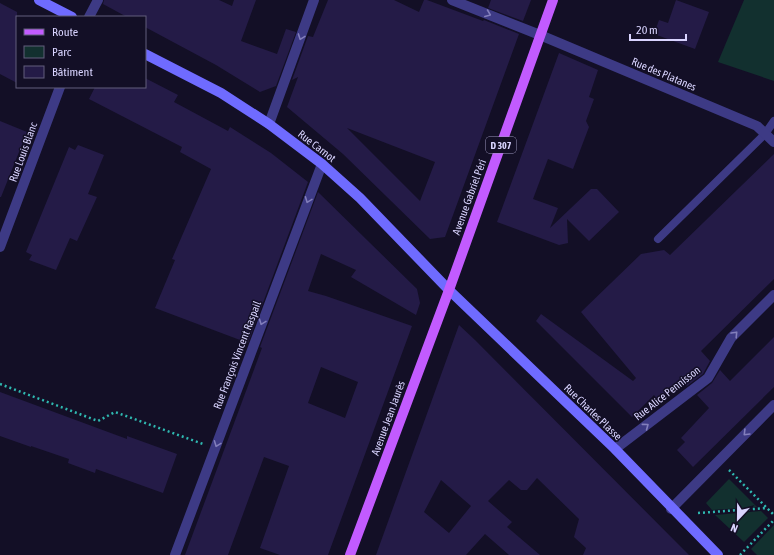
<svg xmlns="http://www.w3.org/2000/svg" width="774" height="555" font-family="'Asap Condensed',sans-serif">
<rect width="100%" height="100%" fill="#130f26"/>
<g fill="#12302f">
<polygon points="744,0 774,0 774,81 718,62"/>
<polygon points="729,479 757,507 712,510 706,503"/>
<polygon points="761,511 768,518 744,542 715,515"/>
<polygon points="774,525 774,555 757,555 751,549"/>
</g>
<g fill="#241b47" fill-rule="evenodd">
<polygon points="104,0 219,0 232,6 234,0 256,0 241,41 277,54 286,29 296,32 276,86 260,92 216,65 145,27 145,17 127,17 103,4"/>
<path d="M 328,0 L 394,0 L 419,12 L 424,0 L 427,0 L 483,21 L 484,20 L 519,34 L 445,237 L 430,239 L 343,154 L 287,107 L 298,77 L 292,80 L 308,36 L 313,37 ZM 347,128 L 435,162 L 420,201 Z"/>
<polygon points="491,0 531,0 523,21 488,8"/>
<polygon points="676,0 709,12 695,49 654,34 659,20 668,23"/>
<polygon points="0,3 17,12 17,83 0,74"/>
<polygon points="559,53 598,70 589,97 594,99 586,121 589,127 573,169 548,159 533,199 558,208 550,228 591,189 597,189 619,212 589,241 567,219 568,243 559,245 497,222"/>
<polygon points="145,78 178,95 174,102 228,131 230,127 271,153 308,182 248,343 155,308 175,260 172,259 211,169 180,152 182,147 89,99 95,87 145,87"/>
<polygon points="0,121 27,132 1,197 0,197"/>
<polygon points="78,145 104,155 88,194 97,197 77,241 70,238 56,270 29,260 32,255 26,252 69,147 75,150"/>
<polygon points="774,154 774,279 701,351 710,361 703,374 687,386 685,384 658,400 654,395 632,417 536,321 541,314 633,381 636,378 581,312 641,254 664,250 670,255"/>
<path d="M 318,192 L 417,289 L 420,303 L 416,315 L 351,277 L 356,270 L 321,254 L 308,291 L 326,296 L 412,326 L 339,525 L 328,555 L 280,555 L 260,548 L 289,466 L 264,457 L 228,555 L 185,555 L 262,348 L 260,347 ZM 321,367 L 358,382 L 345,418 L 308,403 Z"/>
<path d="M 459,325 L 475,340 L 689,555 L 583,555 L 586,548 L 574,537 L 579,519 L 537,478 L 527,490 L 521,490 L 509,480 L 488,501 L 512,522 L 507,527 L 540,555 L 509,555 L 485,534 L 466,555 L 376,555 ZM 441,480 L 471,506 L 449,533 L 424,512 Z"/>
<polygon points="774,337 774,387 693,467 677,450 685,442 681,438 709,408 697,395 712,383 720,370 730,381"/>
<polygon points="0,392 127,439 127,436 177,454 163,493 96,469 95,473 68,463 69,459 31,446 31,447 0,436"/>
</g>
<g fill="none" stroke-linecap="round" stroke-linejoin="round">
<g stroke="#2fb8b0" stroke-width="2.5" stroke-dasharray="2 3" stroke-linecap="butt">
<polyline points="0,384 98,421 115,412 203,444"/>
<polyline points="729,470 774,515"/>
<polyline points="698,513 767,508"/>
<polyline points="740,555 774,520"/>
</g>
<polyline stroke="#3d3a85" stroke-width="8" points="658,239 765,134 774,121"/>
<g stroke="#3d3a85" stroke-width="10">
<polyline points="452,0 540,35 757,126 774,142"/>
<polyline points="89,17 98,0"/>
<polyline points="269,124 314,0"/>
<polyline points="0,247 60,87"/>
<polyline points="615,449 708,378 731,338 774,295"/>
<polyline points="671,509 774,405"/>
<polyline points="175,555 322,164"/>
</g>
<g stroke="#6f6bff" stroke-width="10">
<polyline points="39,0 72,17"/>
<polyline points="145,54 221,93 269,124 322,164 360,198 449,290 615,449 718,555"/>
</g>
<polyline stroke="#c25bff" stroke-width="10" points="350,555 449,290 553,0"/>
</g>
<defs><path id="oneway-chevron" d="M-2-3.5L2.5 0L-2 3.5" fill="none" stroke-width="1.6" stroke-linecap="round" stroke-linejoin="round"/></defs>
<g stroke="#837fbc">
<use href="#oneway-chevron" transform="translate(488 14) rotate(22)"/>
<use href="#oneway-chevron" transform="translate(301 37) rotate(110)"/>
<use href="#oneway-chevron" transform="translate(308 200) rotate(111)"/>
<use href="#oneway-chevron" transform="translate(262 322) rotate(111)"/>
<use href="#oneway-chevron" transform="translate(735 334) rotate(-47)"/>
<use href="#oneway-chevron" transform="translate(646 426) rotate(-37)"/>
<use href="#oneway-chevron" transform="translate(746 433) rotate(135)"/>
<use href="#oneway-chevron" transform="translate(217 444) rotate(111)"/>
</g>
<g text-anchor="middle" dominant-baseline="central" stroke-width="3" stroke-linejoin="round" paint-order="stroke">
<rect fill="#130f26" stroke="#9e99be" stroke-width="1" x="486" y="137" width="30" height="16" rx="3"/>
<g font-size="10" font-weight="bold" fill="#d9d4ff">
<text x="501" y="145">D 307</text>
</g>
<g font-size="11" fill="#d9d4ff" stroke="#130f26">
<text transform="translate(664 74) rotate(23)">Rue des Platanes</text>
<text transform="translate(317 146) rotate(38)">Rue Carnot</text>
<text transform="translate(23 152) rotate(-70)">Rue Louis Blanc</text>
<text transform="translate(469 197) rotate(-70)">Avenue Gabriel Péri</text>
<text transform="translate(237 355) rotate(-69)">Rue François Vincent Raspail</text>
<text transform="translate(667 393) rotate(-38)">Rue Alice Pennisson</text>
<text transform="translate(593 412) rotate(44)">Rue Charles Plasse</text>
<text transform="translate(388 418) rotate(-70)">Avenue Jean Jaurès</text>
</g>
</g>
<rect x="16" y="16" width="130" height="72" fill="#130f26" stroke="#625e7d"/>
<rect x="24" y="29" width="20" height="6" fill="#c25bff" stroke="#625e7d"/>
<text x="52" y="36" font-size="12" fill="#d9d4ff">Route</text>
<rect x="24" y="46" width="20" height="12" fill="#12302f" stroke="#625e7d"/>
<text x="52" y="56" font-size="12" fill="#d9d4ff">Parc</text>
<rect x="24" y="66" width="20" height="12" fill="#241b47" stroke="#625e7d"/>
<text x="52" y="76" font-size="12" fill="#d9d4ff">Bâtiment</text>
<g transform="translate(738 519) rotate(202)" stroke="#130f26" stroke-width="3" paint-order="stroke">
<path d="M0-3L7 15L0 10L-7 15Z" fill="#d9d4ff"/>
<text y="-6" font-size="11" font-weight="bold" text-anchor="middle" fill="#d9d4ff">N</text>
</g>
<path d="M630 34v6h56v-6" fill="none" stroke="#d9d4ff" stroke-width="2"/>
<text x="636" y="34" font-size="12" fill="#d9d4ff" stroke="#130f26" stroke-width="3" paint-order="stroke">20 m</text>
</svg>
